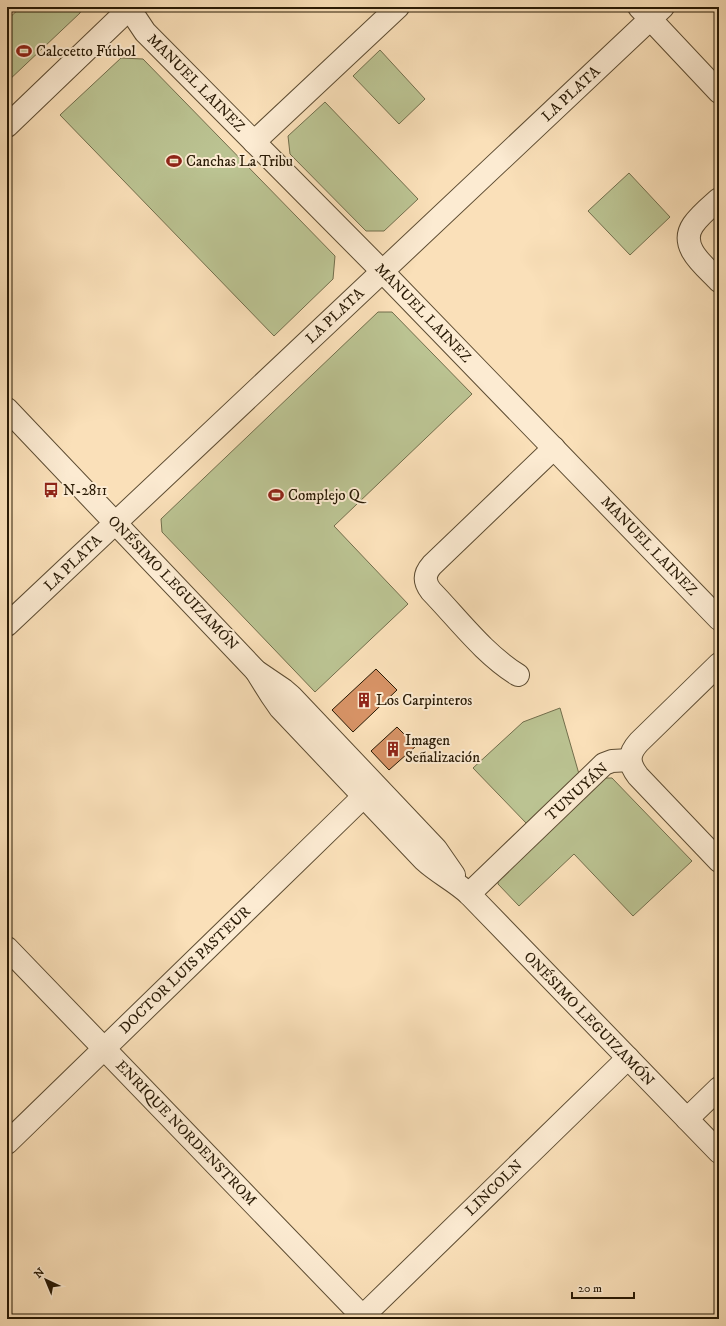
<svg xmlns="http://www.w3.org/2000/svg" width="726" height="1326" font-family="'IM FELL DW Pica',serif">
<rect width="100%" height="100%" fill="#fae0b9"/>
<filter id="stains"><feTurbulence type="fractalNoise" baseFrequency=".005" numOctaves="4"/><feColorMatrix values="0 0 0 0 .2 0 0 0 0 .09 0 0 0 0 .02 0 0 0 .5 -.17"/></filter>
<radialGradient id="worn" r=".72"><stop offset=".6" stop-color="#630" stop-opacity="0"/><stop offset="1" stop-color="#630" stop-opacity=".3"/></radialGradient>
<g fill="#bbc392" stroke="#726e4c">
<polygon points="21,7 82,7 80,13 7,82 7,20"/>
<polygon points="380,50 425,99 399,124 353,76"/>
<polygon points="121,58 143,59 335,256 333,279 274,336 60,115"/>
<polygon points="325,102 418,199 384,231 366,231 290,154 288,136"/>
<polygon points="629,173 670,217 630,255 588,211"/>
<polygon points="378,312 392,312 472,394 334,526 408,604 315,692 162,532 161,519"/>
<polygon points="560,708 579,774 527,824 473,768 523,722"/>
<polygon points="599,778 612,778 692,861 633,916 574,854 519,906 498,884 498,873"/>
</g>
<g fill="#d79366" stroke="#291a05">
<polygon points="376,669 397,690 353,732 332,710"/>
<polygon points="397,727 416,746 389,770 371,751"/>
</g>
<g fill="none" stroke-linecap="round" stroke-linejoin="round">
<defs>
<g id="minor">
<polyline points="130,7 135,17 145,32 383,272 719,619"/>
<polyline points="639,7 719,92"/>
<polyline points="7,126 131,7"/>
<polyline points="254,142 398,7"/>
<path d="M 719,199 C 710,207 700,215 693,225 C 678,247 706,267 719,281"/>
<polyline points="7,409 256,671 284,690 291,696 436,849 454,875"/>
<polyline points="7,625 663,7"/>
<path d="M 719,664 L 639,742 C 628,754 628,763 638,776 L 719,861"/>
<path d="M 256,671 L 271,695 L 280,708 L 424,860 C 438,873 455,881 469,894 L 719,1152"/>
<path d="M 518,675 C 484,654 459,620 431,591 C 424,582 424,574 432,565 L 554,448"/>
<polyline points="469,894 604,764 612,761 630,760"/>
<polyline points="7,948 365,1319"/>
<polyline points="687,1119 719,1088"/>
<polyline points="7,1143 364,796"/>
<polyline points="360,1319 628,1058"/>
</g>
</defs>
<use href="#minor" stroke="#5d4c32" stroke-width="24"/>
<use href="#minor" stroke="#fcebd2" stroke-width="22"/>
</g>
<defs>
<symbol id="stadium-bare" viewBox="-9 -9 18 18"><path d="M0-5a6.5 5 0 1 0 0 10a6.5 5 0 1 0 0-10ZM-3.5-1.8h7v3.6h-7Z" fill="#8f2418" stroke="#fcebd2" stroke-width="2.5" paint-order="stroke"/></symbol>
<symbol id="bus-bare" viewBox="-9 -9 18 18"><path d="M-5-6H5V4H4V6H2V4H-2V6H-4V4H-5ZM-3.5-4V0h7V-4ZM-3.5 1.2v1.5H-2V1.2ZM2 1.2v1.5H3.5V1.2Z" fill="#8f2418" stroke="#fcebd2" stroke-width="2.5" paint-order="stroke"/></symbol>
<symbol id="building-bare" viewBox="-9 -9 18 18"><path d="M-4-6H4V6H1V3H-1V6H-4ZM-2.5-4.3h1.7v1.8h-1.7ZM.8-4.3h1.7v1.8H.8ZM-2.5-1h1.7V.8h-1.7ZM.8-1h1.7V.8H.8Z" fill="#8f2418" stroke="#fcebd2" stroke-width="2.5" paint-order="stroke"/></symbol>
</defs>
<g fill-rule="evenodd">
<use href="#stadium-bare" x="13" y="40" width="22" height="22"/>
<use href="#stadium-bare" x="163" y="150" width="22" height="22"/>
<use href="#bus-bare" x="40" y="479" width="22" height="22"/>
<use href="#stadium-bare" x="265" y="484" width="22" height="22"/>
<use href="#building-bare" x="353" y="689" width="22" height="22"/>
<use href="#building-bare" x="382" y="738" width="22" height="22"/>
</g>
<g text-anchor="middle" dominant-baseline="central" stroke-width="4" stroke-linejoin="round" paint-order="stroke">
<g font-size="15" fill="#291a05" stroke="#fcebd2" text-anchor="start">
<text x="36" y="51">Calccetto Fútbol</text>
<text x="186" y="161">Canchas La Tribu</text>
<text x="63" y="490">N-2811</text>
<text x="288" y="495">Complejo Q</text>
<text x="376" y="700">Los Carpinteros</text>
<text x="405" y="740">Imagen<tspan x="405" dy="17">Señalización</tspan></text>
</g>
<g font-size="15" fill="#291a05" stroke="#fcebd2">
<text transform="translate(196 83) rotate(45)">MANUEL LAINEZ</text>
<text transform="translate(571 94) rotate(-43)">LA PLATA</text>
<text transform="translate(423 313) rotate(46)">MANUEL LAINEZ</text>
<text transform="translate(335 316) rotate(-43)">LA PLATA</text>
<text transform="translate(649 546) rotate(46)">MANUEL LAINEZ</text>
<text transform="translate(73 563) rotate(-44)">LA PLATA</text>
<text transform="translate(173 583) rotate(46)">ONÉSIMO LEGUIZAMÓN</text>
<text transform="translate(577 792) rotate(-42)">TUNUYÁN</text>
<text transform="translate(185 970) rotate(-44)">DOCTOR LUIS PASTEUR</text>
<text transform="translate(589 1019) rotate(46)">ONÉSIMO LEGUIZAMÓN</text>
<text transform="translate(186 1133) rotate(46)">ENRIQUE NORDENSTROM</text>
<text transform="translate(494 1188) rotate(-44)">LINCOLN</text>
</g>
</g>
<rect width="726" height="1326" fill="none" stroke="#fae0b9" stroke-width="24"/>
<rect x="8" y="8" width="710" height="1310" fill="none" stroke="#291a05" stroke-width="2"/>
<rect x="12" y="12" width="702" height="1302" fill="none" stroke="#291a05"/>
<g transform="translate(46 1280) rotate(316)" stroke="#fcebd2" stroke-width="3" paint-order="stroke">
<path d="M0-3L7 15L0 10L-7 15Z" fill="#291a05"/>
<text y="-6" font-size="11" font-weight="bold" text-anchor="middle" fill="#291a05">N</text>
</g>
<path d="M572 1292v6h62v-6" fill="none" stroke="#291a05" stroke-width="2"/>
<text x="578" y="1292" font-size="12" fill="#291a05" stroke="#fcebd2" stroke-width="3" paint-order="stroke">20 m</text>
<rect width="100%" height="100%" filter="url(#stains)"/>
<rect width="100%" height="100%" fill="url(#worn)"/>
</svg>
